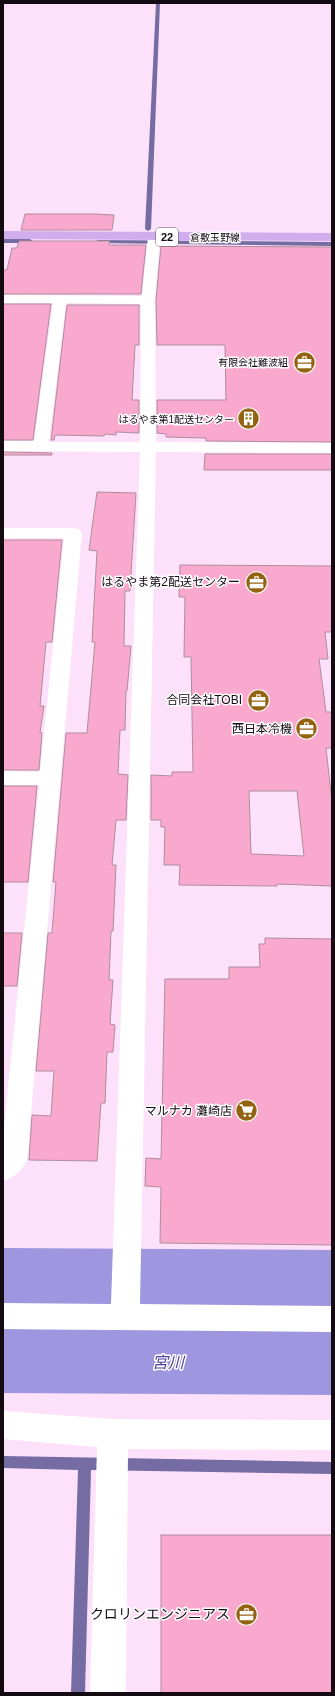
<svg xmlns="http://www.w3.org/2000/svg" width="335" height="1696" font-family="Helvetica,'Noto Sans JP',sans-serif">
<rect width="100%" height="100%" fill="#fde0f9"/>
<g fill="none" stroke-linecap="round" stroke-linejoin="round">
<g fill="#746ca2" fill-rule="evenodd">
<polygon points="156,3 160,3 151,229 148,231 145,229"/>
<polygon points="3,239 30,239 33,241 30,243 3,243"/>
<polygon points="98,240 332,242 332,246 96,243 96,241"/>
<polygon points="3,1456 332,1462 332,1474 91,1470 85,1693 71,1693 78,1470 3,1468"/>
</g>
<g fill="#9e96df" fill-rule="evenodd">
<polygon points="3,1248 332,1250 332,1308 3,1306"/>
<polygon points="3,1329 332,1331 332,1395 3,1393"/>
</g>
</g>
<g fill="#faa9ce" stroke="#ae8c9b" fill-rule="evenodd">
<polygon points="25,214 95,214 114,215 112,230 21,230"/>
<polygon points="19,241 110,241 109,245 146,245 141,294 3,294 3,270 7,270 12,248 17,248"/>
<polygon points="161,246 332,247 332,442 206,441 206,438 166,437 166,434 157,433 157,400 226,400 225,345 157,345 156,300"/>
<polygon points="3,304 51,304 33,440 3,440"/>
<polygon points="67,305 139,305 139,345 135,345 132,400 139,400 139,433 116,432 116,435 105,434 104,436 55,435 54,440 51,440"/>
<polygon points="3,452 52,453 52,455 3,455"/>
<polygon points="205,454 332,454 332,470 204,470"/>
<polygon points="97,492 136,493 130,591 125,591 124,646 131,646 127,691 126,691 125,730 120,730 118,774 128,775 126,820 116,820 112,865 116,865 113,931 111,931 109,980 113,980 110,1024 115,1025 113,1052 107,1052 105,1103 101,1103 97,1161 29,1160 32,1115 51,1116 54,1071 36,1071 48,933 52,933 56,882 53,882 66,733 87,733 95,642 92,642 97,551 89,550"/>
<polygon points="3,540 62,540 52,642 46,642 40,706 44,706 40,733 42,733 39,770 3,770"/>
<path d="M 180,565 L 332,566 L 332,632 L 325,632 L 328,659 L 319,659 L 326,712 L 332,712 L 332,748 L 326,748 L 332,802 L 332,886 L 277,884 L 277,886 L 179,885 L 180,865 L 164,865 L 165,827 L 161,827 L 161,820 L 151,820 L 151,775 L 172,776 L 172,772 L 193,772 L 191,657 L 184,657 L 185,597 L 179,597 ZM 249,791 L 297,791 L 304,856 L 251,854 Z"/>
<polygon points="3,786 37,786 28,882 3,882"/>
<polygon points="3,933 22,933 17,986 3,986"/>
<polygon points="265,938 332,939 332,1245 160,1243 161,1187 145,1186 146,1158 161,1159 165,979 229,979 229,967 260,967 259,944 265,944"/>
<rect x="161" y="1535" width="171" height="158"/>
</g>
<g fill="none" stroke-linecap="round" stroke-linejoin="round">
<g fill="#fff" fill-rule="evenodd">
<path d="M 154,233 L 158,234 L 160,237 L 155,300 L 156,442 L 332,443 L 332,453 L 156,452 L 140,1304 L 332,1306 L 332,1332 L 3,1329 L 3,1303 L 111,1304 L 140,452 L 3,451 L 3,441 L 34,441 L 53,303 L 3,303 L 3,295 L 142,296 L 148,237 L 150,234 ZM 66,303 L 141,304 L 140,442 L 49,442 Z"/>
<path d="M 3,528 L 73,528 L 79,529 L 82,533 L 27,1160 C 22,1171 15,1177 3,1181 L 3,1136 L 39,785 L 3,785 L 3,771 L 40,772 L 64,538 L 3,538 Z"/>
<polygon points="3,1411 113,1419 332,1420 332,1450 128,1449 126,1693 90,1693 97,1447 3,1439"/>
</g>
<polygon fill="#d1aded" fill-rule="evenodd" points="3,231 332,233 332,241 3,239"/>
</g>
<defs>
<symbol id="office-disc" viewBox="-11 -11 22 22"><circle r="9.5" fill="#936311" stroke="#fff"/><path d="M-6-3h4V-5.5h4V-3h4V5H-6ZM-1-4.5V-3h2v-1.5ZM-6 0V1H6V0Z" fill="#fff"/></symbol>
<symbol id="building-disc" viewBox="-11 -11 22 22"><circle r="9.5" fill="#936311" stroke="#fff"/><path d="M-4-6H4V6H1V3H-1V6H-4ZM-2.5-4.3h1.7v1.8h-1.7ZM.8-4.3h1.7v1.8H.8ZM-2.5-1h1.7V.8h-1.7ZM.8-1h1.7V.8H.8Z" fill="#fff"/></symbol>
<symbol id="supermarket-disc" viewBox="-11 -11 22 22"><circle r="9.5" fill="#936311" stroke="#fff"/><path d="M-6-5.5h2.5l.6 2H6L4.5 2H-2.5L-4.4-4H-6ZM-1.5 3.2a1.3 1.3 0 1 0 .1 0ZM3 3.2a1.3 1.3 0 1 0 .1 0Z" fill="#fff"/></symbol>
</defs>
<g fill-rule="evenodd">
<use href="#office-disc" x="292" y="350" width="25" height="25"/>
<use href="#building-disc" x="236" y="406" width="25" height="25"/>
<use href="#office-disc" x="244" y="570" width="25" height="25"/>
<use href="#office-disc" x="246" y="688" width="25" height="25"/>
<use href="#office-disc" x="294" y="716" width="25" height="25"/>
<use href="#supermarket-disc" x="234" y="1098" width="25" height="25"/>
<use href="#office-disc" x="234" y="1602" width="25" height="25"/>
</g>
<g text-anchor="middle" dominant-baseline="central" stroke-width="3" stroke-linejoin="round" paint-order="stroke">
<g font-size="10" fill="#130a12" stroke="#fff">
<text x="215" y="237">倉敷玉野線</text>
</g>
<g font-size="10" fill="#130a12" stroke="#fff" text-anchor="end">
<text x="288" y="362">有限会社難波組</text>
<text x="234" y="419">はるやま第1配送センター</text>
</g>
<rect fill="#fff" stroke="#5a5459" stroke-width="1" x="156" y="228" width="22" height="18" rx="3"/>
<g font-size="11" font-weight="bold" fill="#130a12">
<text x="167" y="237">22</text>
</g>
<g font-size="12" fill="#130a12" stroke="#fff" text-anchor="end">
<text x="240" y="582">はるやま第2配送センター</text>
<text x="242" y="700">合同会社TOBI</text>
<text x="292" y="729">西日本冷機</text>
<text x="232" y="1111">マルナカ 灘崎店</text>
</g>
<g font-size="14" fill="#130a12" stroke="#fff" text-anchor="end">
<text x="230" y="1614">クロリンエンジニアス</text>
</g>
<g font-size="16" font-style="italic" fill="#534399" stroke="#fff">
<text x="168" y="1362">宮川</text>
</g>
</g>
<rect width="335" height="1696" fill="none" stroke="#130a12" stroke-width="8"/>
</svg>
